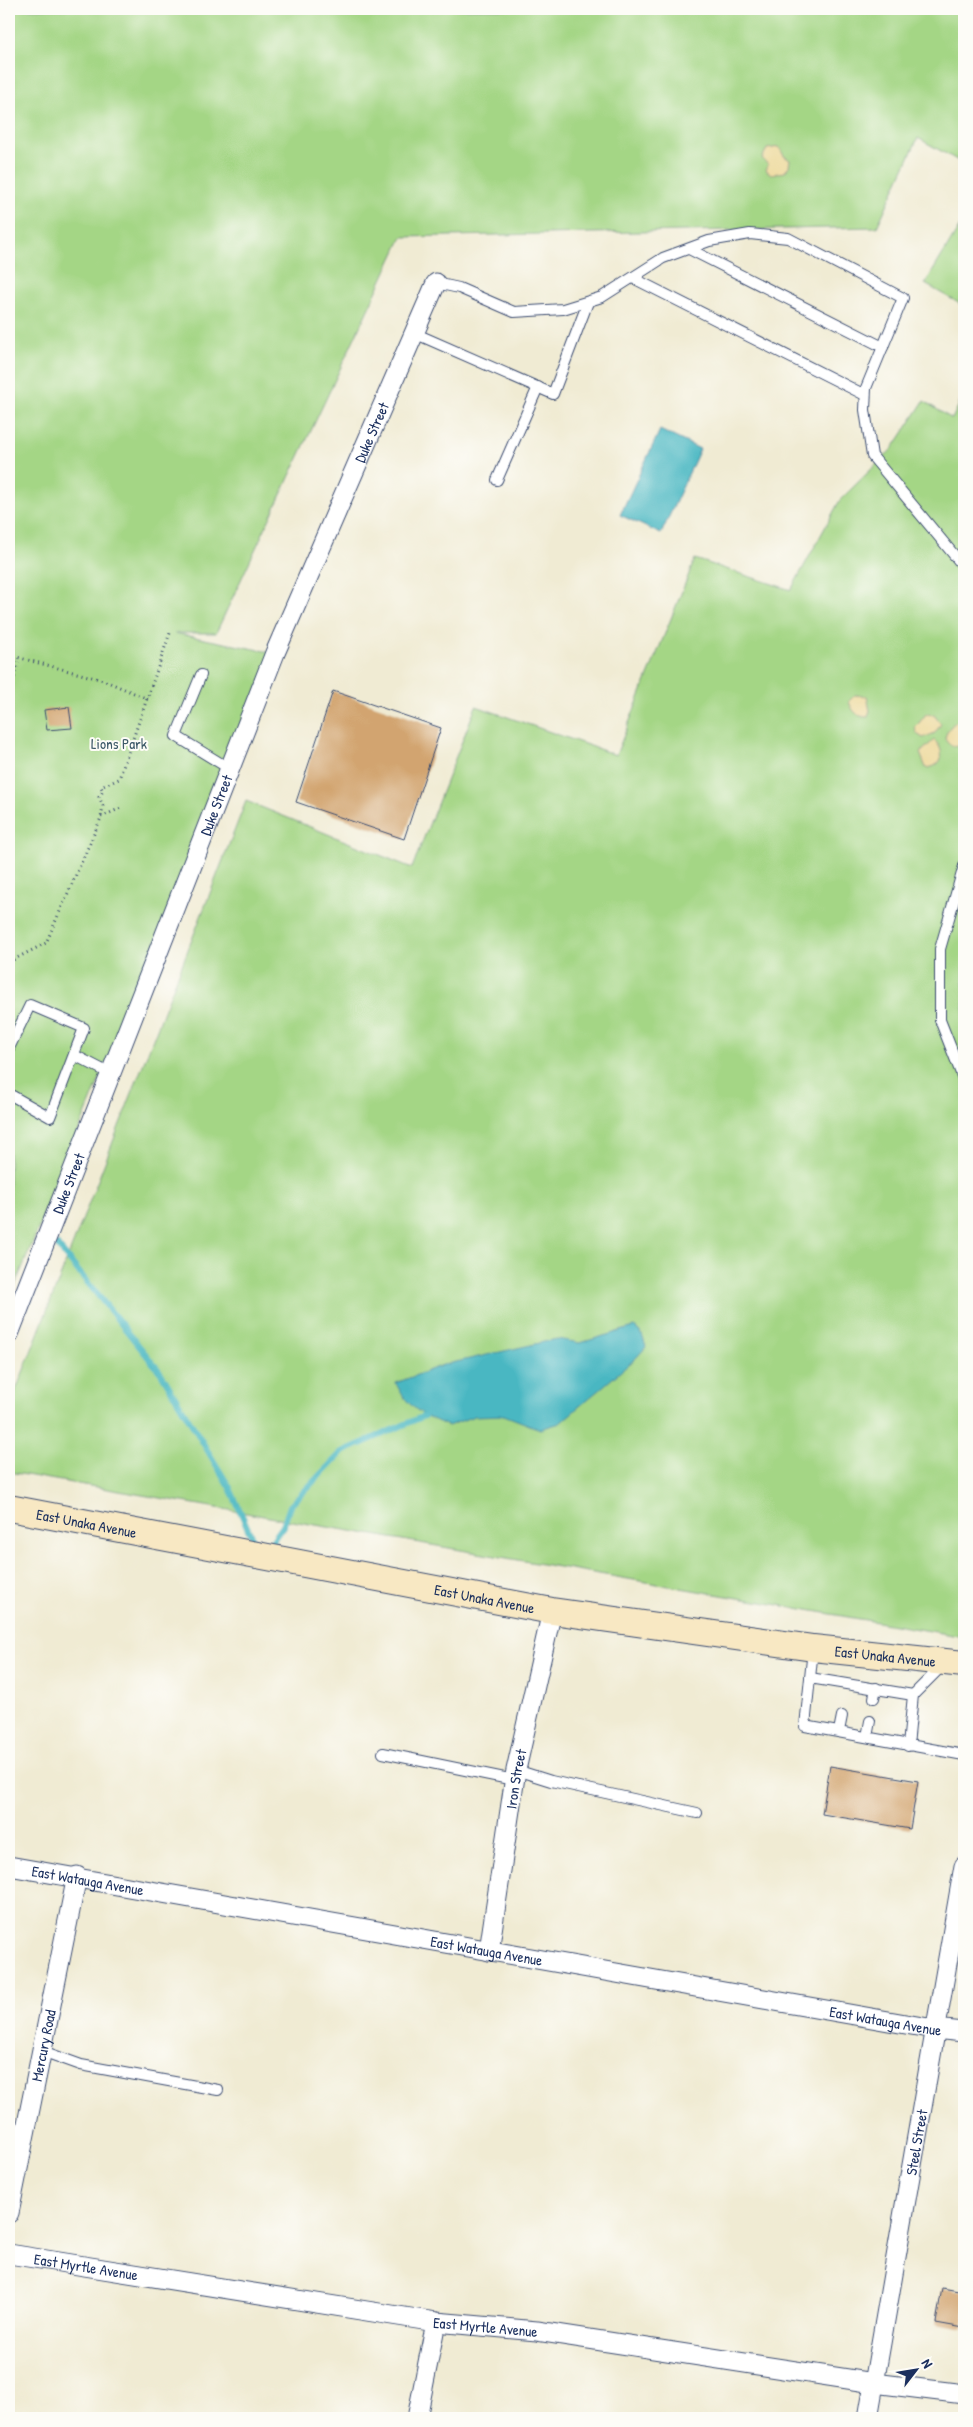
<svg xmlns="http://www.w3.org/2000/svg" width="973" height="2427" font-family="'Patrick Hand',sans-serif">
<rect width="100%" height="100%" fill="#fdfcf7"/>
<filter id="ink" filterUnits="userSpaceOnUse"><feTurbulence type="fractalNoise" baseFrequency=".02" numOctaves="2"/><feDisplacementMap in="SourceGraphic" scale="10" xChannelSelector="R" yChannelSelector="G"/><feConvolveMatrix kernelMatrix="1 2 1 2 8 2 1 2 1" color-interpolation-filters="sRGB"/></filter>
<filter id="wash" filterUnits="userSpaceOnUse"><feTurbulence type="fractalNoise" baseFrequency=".0096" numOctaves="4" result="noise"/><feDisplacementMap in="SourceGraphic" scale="20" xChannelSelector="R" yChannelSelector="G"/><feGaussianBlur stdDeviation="1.12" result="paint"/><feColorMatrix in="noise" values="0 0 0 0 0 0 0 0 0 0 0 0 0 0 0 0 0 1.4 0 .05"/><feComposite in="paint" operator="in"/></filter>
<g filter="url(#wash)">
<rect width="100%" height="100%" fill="#f0ebd3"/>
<g fill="#a4d685" stroke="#608272">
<polygon points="9,9 964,9 964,164 918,138 877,227 402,237 216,633 174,633 275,653 9,1300"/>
<polygon points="964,219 964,306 925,284"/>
<polygon points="964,394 964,1637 9,1472 9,1408 246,801 412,868 476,706 616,755 695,559 791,590 840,500 893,448 924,401 952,419"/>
</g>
<g fill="#eeda9e" stroke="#84847e">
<polygon points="779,147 784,156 790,160 789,166 785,172 771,174 766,170 768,165 762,158 767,149"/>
<path d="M 855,695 L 867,696 L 870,711 L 868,717 C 858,718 851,710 849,701 Z"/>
<polygon points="926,714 934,715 941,724 935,733 923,738 917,734 915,728"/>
<path d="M 964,719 L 964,744 C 956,748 950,748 945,739 C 946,729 955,720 964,719 Z"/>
<path d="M 934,740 C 945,749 945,767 926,768 L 920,753 Z"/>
</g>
<g fill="#49b7c2" stroke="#327390">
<polygon points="660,430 700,449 661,534 620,515"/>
<path d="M 634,1327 L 641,1332 L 646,1347 L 635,1359 L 560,1423 L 540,1429 L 504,1415 L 474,1416 L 448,1426 C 423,1415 408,1409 396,1383 L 443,1365 L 557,1339 L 580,1343 Z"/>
</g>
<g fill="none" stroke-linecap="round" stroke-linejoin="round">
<g stroke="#49b7c2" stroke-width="6">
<polyline points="57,1245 161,1373 230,1488 256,1547"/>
<polyline points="265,1551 283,1526 290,1506 342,1452 424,1416"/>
</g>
</g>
<g id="blocks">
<g fill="#d2a46f">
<polygon points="333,691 441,728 404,839 296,802"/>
<polygon points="69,707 72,728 47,730 44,710"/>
<polygon points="830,1766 918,1781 910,1829 822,1814"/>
<polygon points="942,2288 964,2292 964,2328 936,2323"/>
</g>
</g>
</g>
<g filter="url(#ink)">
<use href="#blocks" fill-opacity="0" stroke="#3b4b70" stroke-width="1"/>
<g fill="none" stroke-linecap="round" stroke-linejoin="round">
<defs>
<g id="lane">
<polyline points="689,249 883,347"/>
<polyline points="633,278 865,395"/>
<polyline points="436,283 459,288 514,312 563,309 602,297 663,258 709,241 750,234 788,238 903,298 866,388 865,410 872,456 964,567"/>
<polyline points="414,333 553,394 588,302"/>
<polyline points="497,480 538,387"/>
<polyline points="201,675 176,736 230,769"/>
<polyline points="964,866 940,949 940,1020 964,1081"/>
<polyline points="9,1048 30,1005 84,1028 50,1117 9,1094"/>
<polyline points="74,1055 111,1074"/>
<polyline points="813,1649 805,1726 964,1755"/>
<polyline points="810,1678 913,1695 908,1746"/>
<polyline points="913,1695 942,1666"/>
<polyline points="874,1698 876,1688"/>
<polyline points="839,1731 842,1716"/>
<polyline points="867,1737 870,1721"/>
<polyline points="383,1753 514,1780"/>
<polyline points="516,1770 551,1781 697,1813"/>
<polyline points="42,2051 81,2065 218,2090"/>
</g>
<g id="street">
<path id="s1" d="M 9,1334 L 275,653 L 436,283"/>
<path id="s2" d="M 9,1866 L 934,2029 L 964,2032"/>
<path id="s3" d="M 489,1951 L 516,1770 L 552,1611"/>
<path id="s4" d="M 9,2213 L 77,1876"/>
<path id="s5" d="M 9,2254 L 436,2322 L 537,2331 L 874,2383 L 964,2394"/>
<polyline points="417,2418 436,2322"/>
<path id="s6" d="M 868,2418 L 964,1866"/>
</g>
<g id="secondary">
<path id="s7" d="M 9,1508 L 552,1611 L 813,1648 L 964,1664"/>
</g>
</defs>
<use href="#lane" stroke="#3b4b70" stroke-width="12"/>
<use href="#street" stroke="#3b4b70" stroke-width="21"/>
<use href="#secondary" stroke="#3b4b70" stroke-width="28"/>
<g stroke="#3b4b70" stroke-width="3" stroke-dasharray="1 4" stroke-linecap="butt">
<polyline points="9,655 103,680 148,699"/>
<polyline points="9,659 18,661 9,703"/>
<polyline points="101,817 121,808"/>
<polyline points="9,962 46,943 101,818 103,806 99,797 103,791 101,787 119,779 121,773 170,633"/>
</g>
<use href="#lane" stroke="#fff" stroke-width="10"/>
<use href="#street" stroke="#fff" stroke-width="19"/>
<use href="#secondary" stroke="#f8e8c3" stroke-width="26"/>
</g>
</g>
<g text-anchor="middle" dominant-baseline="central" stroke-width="4" stroke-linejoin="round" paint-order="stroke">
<g font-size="15" fill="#1b2f5e" stroke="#fdfcf7">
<text stroke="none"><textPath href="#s1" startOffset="972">Duke Street</textPath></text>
<text stroke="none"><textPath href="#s1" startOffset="568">Duke Street</textPath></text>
<text stroke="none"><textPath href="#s1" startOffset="162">Duke Street</textPath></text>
<text stroke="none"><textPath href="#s7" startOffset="79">East Unaka Avenue</textPath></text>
<text stroke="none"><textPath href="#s7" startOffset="484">East Unaka Avenue</textPath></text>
<text stroke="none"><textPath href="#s7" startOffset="889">East Unaka Avenue</textPath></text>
<text stroke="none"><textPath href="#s3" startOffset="174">Iron Street</textPath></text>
<text stroke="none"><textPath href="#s2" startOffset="80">East Watauga Avenue</textPath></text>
<text stroke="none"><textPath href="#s2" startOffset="485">East Watauga Avenue</textPath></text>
<text stroke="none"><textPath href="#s2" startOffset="890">East Watauga Avenue</textPath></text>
<text stroke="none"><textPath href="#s4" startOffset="171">Mercury Road</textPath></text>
<text stroke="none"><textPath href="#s6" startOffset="280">Steel Street</textPath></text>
<text stroke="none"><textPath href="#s5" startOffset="78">East Myrtle Avenue</textPath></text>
<text stroke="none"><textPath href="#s5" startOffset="482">East Myrtle Avenue</textPath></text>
</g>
<g font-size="15" fill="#3d5968" stroke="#fdfcf7">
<text x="119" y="743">Lions Park</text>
</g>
</g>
<rect width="973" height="2427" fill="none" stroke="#fdfcf7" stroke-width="30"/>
<g transform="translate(916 2370) rotate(59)" stroke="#fdfcf7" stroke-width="4" paint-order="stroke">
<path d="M0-4L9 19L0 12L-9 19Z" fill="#1b2f5e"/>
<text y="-8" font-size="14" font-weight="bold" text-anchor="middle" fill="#1b2f5e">N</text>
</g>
</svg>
